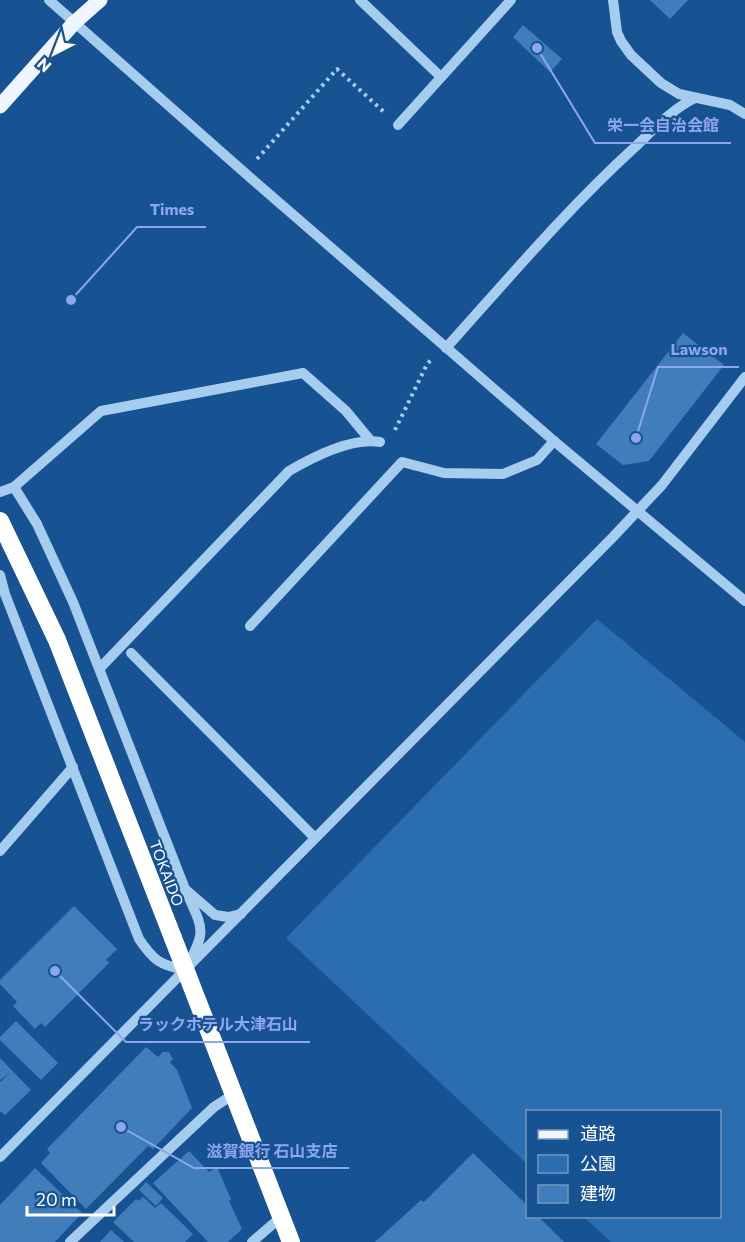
<svg xmlns="http://www.w3.org/2000/svg" width="745" height="1242" font-family="Commissioner,'Noto Sans JP',sans-serif">
<rect width="100%" height="100%" fill="#175392"/>
<polygon fill="#2a6eb1" points="597,619 745,742 745,1242 611,1242 584,1217 720,1216 720,1112 528,1112 527,1164 286,938"/>
<g fill="#407dba">
<polygon points="650,0 688,0 670,19"/>
<polygon points="523,25 562,59 550,72 513,37"/>
<polygon points="683,333 724,365 649,461 623,465 596,444"/>
<polygon points="74,906 117,949 106,960 109,963 45,1027 41,1023 35,1029 13,1006 17,1002 0,984 0,980"/>
<polygon points="16,1021 58,1063 41,1080 0,1040 0,1037"/>
<polygon points="146,1047 158,1057 163,1052 169,1052 173,1059 170,1062 177,1070 192,1108 153,1149 148,1146 86,1209 41,1163 50,1153 47,1149"/>
<polygon points="0,1058 31,1090 5,1115 0,1111 0,1082 10,1073 0,1080"/>
<polygon points="189,1151 209,1172 217,1167 231,1199 229,1201 242,1229 228,1242 208,1242 153,1183"/>
<polygon points="473,1153 528,1206 528,1216 538,1216 564,1242 375,1242 421,1200 424,1202"/>
<polygon points="35,1168 82,1213 55,1242 0,1242 0,1205"/>
<polygon points="146,1182 163,1198 156,1206 139,1190"/>
<polygon points="143,1197 155,1208 161,1203 193,1234 185,1242 134,1242 113,1222 136,1199 139,1201"/>
<polygon points="111,1230 124,1242 100,1242"/>
</g>
<g fill="none" stroke-linecap="round" stroke-linejoin="round">
<g stroke="#a6ccf0" stroke-width="4" stroke-dasharray="3 4.5" stroke-linecap="butt">
<polyline points="257,159 337,69 385,113"/>
<polyline points="395,430 427,364 431,360"/>
</g>
<g stroke="#a6ccf0" stroke-width="10">
<polyline points="49,0 245,173 554,441 745,601"/>
<polyline points="360,0 441,77"/>
<polyline points="613,0 617,32 621,41 631,55 661,83 679,94 730,105 745,114"/>
<polyline points="398,125 511,0"/>
<path d="M 446,348 C 508,279 567,209 635,147 C 653,130 672,109 695,98"/>
<polyline points="14,487 101,411 303,373 346,411 370,440"/>
<polyline points="0,492 14,487 37,524 73,602 185,889 215,915 228,917 241,914"/>
<path d="M 0,575 L 5,594 L 139,939 C 154,961 160,965 185,970 C 208,929 203,930 185,889"/>
<polyline points="250,626 402,462 444,473 503,474 537,460 554,441"/>
<polyline points="131,653 315,838"/>
<path d="M 100,668 L 289,471 C 313,457 351,437 380,442"/>
<polyline points="0,851 73,767"/>
<polyline points="0,1157 613,537 662,485 745,377"/>
<polyline points="70,1242 214,1107 234,1094"/>
<polyline points="252,1242 281,1217"/>
</g>
<polyline stroke="#eff6ff" stroke-width="15" points="0,106 74,23 100,0"/>
<polyline stroke="#fff" stroke-width="18" points="173,938 291,1242"/>
<polyline stroke="#fff" stroke-width="18" points="0,521 57,640 173,938"/>
</g>
<g text-anchor="middle" dominant-baseline="central" stroke-width="4.5" stroke-linejoin="round" paint-order="stroke">
<g font-size="15" fill="#fff" stroke="#175392">
<text transform="translate(167 873) rotate(69)">TOKAIDO</text>
</g>
</g>
<path fill="none" stroke="#8ea6ec" stroke-width="2" d="M537 48L595 143H731M71 300L137 227H206M636 438L658 367H739M55 971L126 1042H310M121 1127L194 1168H349"/>
<g fill="#8ea6ec" stroke="#175392" stroke-width="2">
<circle cx="537" cy="48" r="6"/>
<circle cx="71" cy="300" r="6"/>
<circle cx="636" cy="438" r="6"/>
<circle cx="55" cy="971" r="6"/>
<circle cx="121" cy="1127" r="6"/>
</g>
<g font-size="16" text-anchor="middle" font-weight="bold" fill="#8ea6ec" stroke="#175392" stroke-width="4.5" stroke-linejoin="round" paint-order="stroke">
<text x="663" y="131">栄一会自治会館</text>
<text x="172" y="215">Times</text>
<text x="699" y="355">Lawson</text>
<text x="218" y="1030">ラックホテル大津石山</text>
<text x="272" y="1157">滋賀銀行 石山支店</text>
</g>
<rect x="526" y="1110" width="195" height="108" fill="#175392" stroke="#7498be" stroke-width="1.5"/>
<rect x="538" y="1130" width="30" height="9" fill="#eff6ff" stroke="#7498be" stroke-width="1.5"/>
<text x="580" y="1140" font-size="18" fill="#ffffff">道路</text>
<rect x="538" y="1155" width="30" height="18" fill="#2a6eb1" stroke="#7498be" stroke-width="1.5"/>
<text x="580" y="1170" font-size="18" fill="#ffffff">公園</text>
<rect x="538" y="1185" width="30" height="18" fill="#407dba" stroke="#7498be" stroke-width="1.5"/>
<text x="580" y="1200" font-size="18" fill="#ffffff">建物</text>
<g transform="translate(54 54) rotate(222)" stroke="#175392" stroke-width="4.5" paint-order="stroke">
<path d="M0-4.5L10 22L0 15L-10 22Z" fill="#ffffff"/>
<text y="-9" font-size="16" font-weight="bold" text-anchor="middle" fill="#ffffff">N</text>
</g>
<path d="M27 1206v9h87v-9" fill="none" stroke="#ffffff" stroke-width="3"/>
<text x="36" y="1206" font-size="18" fill="#ffffff" stroke="#175392" stroke-width="4.5" paint-order="stroke">20 m</text>
</svg>
